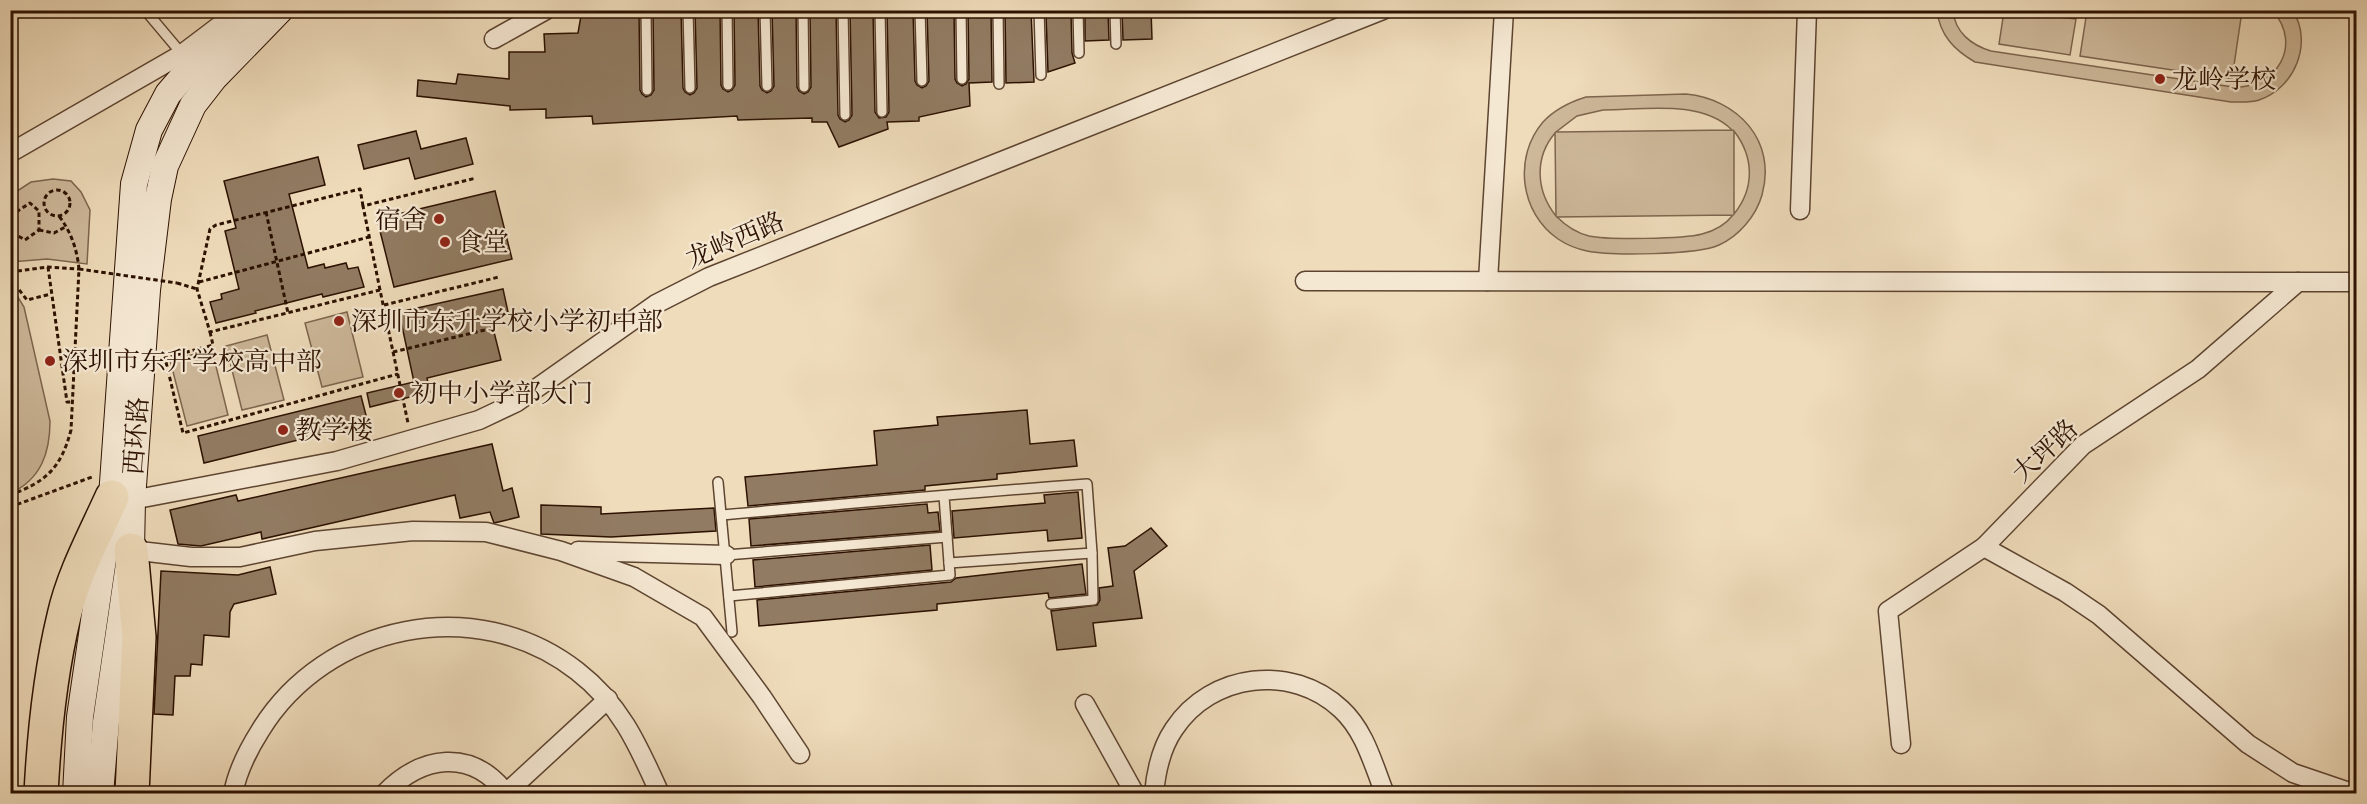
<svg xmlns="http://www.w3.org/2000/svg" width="2367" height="804" font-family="Cardo,'Noto Serif SC',serif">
<rect width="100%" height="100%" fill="#efdcbb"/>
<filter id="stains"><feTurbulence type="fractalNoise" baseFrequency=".00333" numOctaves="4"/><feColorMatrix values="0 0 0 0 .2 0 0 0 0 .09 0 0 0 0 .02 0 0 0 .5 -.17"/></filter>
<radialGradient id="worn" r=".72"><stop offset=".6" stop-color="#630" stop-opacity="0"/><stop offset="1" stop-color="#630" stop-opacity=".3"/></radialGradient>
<g fill="#ceb99b" stroke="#7d654e" stroke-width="1.5" fill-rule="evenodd">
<path d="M 1937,11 L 1953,11 C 1955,32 1971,45 1991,51 L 2233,87 C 2276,89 2303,46 2273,11 L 2293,11 C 2313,43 2295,88 2259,100 C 2250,103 2241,102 2231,102 L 1975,62 C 1954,50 1940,35 1937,11 Z"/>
<polygon points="2004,11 2076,19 2070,55 1999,44"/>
<polygon points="2087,11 2242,11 2232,79 2080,56"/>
<path d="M 1686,94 C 1738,99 1777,141 1762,195 C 1756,216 1739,236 1719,245 C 1697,255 1611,256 1587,251 C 1577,249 1567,245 1558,239 C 1520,213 1513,157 1543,122 C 1555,109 1570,102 1586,97 ZM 1603,110 C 1643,110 1701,99 1732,130 L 1556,132 L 1577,116 ZM 1734,131 C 1754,157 1755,188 1734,214 ZM 1555,133 L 1556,216 C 1536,191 1534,158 1555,133 ZM 1733,215 C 1726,224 1714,231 1702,234 C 1684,239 1607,240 1589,236 C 1577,233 1566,226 1557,217 Z"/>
<polygon points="53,179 71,181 81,192 90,210 87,264 47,259 11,262 11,195 31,182"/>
<path d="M 11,286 L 24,307 L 50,421 C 50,453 41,479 11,493 Z"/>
<polygon points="347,312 363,377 322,387 305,323"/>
<polygon points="267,335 284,400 242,410 226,346"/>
<polygon points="212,350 228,415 187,426 170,360"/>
</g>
<g fill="#917b62" stroke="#2c1101" stroke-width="1.5">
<polygon points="582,10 639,10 640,90 642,94 646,97 651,95 654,90 653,10 681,10 683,88 685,92 690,95 694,93 697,88 695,10 720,10 721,85 723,89 728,92 732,90 735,85 734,10 758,10 760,86 762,90 767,93 771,91 774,86 772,10 796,10 797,87 799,91 804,94 808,92 811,87 810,10 836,10 838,115 840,119 845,122 849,120 852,115 850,10 873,10 875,112 879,118 886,117 889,112 887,10 913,10 915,81 917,85 922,88 926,86 929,81 927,10 954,10 955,79 957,83 962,86 966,84 969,79 968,10 991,10 992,82 969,83 970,106 919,117 919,121 887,122 888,129 839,147 827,122 812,122 812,118 738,120 737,116 593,124 592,116 546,118 546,109 510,110 510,106 417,96 418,80 456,84 458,74 509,79 509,52 545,52 544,34 578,33"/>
<polygon points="1005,10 1031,10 1034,82 1006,83"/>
<polygon points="1122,10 1151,10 1152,39 1123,40"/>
<polygon points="1085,11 1108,11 1109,40 1085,41"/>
<polygon points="1071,13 1072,53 1075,63 1048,72 1046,14"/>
<polygon points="416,131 421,149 466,138 473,164 415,179 409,158 364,169 358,145"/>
<polygon points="318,157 325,185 289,194 308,268 324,264 325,268 346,263 348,269 358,267 364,287 323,297 322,294 255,311 256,313 216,323 210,302 222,299 221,294 239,289 225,231 236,228 224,181"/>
<polygon points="495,191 512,259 394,287 377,219"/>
<polygon points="503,289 508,312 490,316 501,360 427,378 430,392 370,407 367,393 414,382 399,312"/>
<polygon points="361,396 368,423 204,463 198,436"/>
<polygon points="1027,410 1030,444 1074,440 1077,466 997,474 997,479 925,486 925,490 748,506 745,477 877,465 874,431 938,425 937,417"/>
<polygon points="492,444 503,491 512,488 519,517 494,523 490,512 460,518 455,495 262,539 261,532 201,546 178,544 170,510 236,495 238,501"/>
<polygon points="1078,492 1082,538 1048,541 1047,530 954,538 952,511 1045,503 1044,495"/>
<polygon points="927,504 928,513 938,512 940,531 751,546 749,519"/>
<polygon points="541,505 601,507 601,514 714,508 716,531 611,537 541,534"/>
<polygon points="1151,528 1167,546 1134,571 1142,618 1093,623 1096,646 1057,650 1051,611 1097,605 1100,600 1099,588 1113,586 1108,548 1125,546"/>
<polygon points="930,545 932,570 755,587 753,560"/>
<polygon points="1082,564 1086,594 1049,598 1048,593 937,604 937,610 759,626 757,600 951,582 956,578"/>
<polygon points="270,567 276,594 234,604 230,612 229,637 204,635 202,665 191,664 190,676 175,676 173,715 154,714 161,571 238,575"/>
</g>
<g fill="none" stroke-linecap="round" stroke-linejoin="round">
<defs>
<g id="lane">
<polyline points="145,10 182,54"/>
<polyline points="646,10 647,90"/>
<polyline points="688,10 690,88"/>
<polyline points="727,10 728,85"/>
<polyline points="765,10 767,86"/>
<polyline points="803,10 804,87"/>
<polyline points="843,10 845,115"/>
<polyline points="880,10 882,112"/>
<polyline points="920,10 922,81"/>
<polyline points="961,10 962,79"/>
<polyline points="998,10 999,84"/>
<polyline points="1039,10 1041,75"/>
<polyline points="1078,10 1079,53"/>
<polyline points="1115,10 1116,44"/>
<polyline points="718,482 732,632"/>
<path d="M 722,515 C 843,504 965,493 1087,484 L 1092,553 L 949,563 L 944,496"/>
<polyline points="726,555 947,537"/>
<polyline points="729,596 950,575 949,563"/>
<polyline points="1051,604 1093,600 1092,553"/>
</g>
<g id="street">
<polyline points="494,39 546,10"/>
<polyline points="10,153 182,54 219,26"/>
<polyline points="1800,210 1807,10"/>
<polyline points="1305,281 2298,282"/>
<polyline points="1488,281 1504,10"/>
<polyline points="123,498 132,500 337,461 479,420 517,402 656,304 709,277 1383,10"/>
<polyline points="1984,547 2065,592 2099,615 2248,744 2293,773 2355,794"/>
<polyline points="131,550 191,557 240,557 315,541 413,531 486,532 561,551 634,577 703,617 762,697 800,754"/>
<polyline points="578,551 726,555"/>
<polyline points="1085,704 1135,794"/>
<polyline points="1901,744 1888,611 1984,547 2083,445 2198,369 2298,282 2356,282"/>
<path d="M 233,794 C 237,772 248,750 260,731 C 325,624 476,592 577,671 C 621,705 638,745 660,794"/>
<path d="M 384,794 C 422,755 471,748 506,793"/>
<polyline points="505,794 608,699"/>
<path d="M 1154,794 C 1156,771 1161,748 1174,729 C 1211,673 1292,663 1341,709 C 1365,731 1373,764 1385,794"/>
</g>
<g id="secondary">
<polyline points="76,794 80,717 112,497 134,184 149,130 168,94 193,65 249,10"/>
<polyline points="100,794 106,722 131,550 132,500 147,290 158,199 165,166 193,105 214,78 280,10"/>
</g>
<g id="highway">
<polyline points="131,550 139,637 132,794"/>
<path d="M 41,794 C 44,734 50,674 64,616 C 73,575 95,535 112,497"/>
</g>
</defs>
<use href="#lane" stroke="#5d4430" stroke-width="12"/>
<use href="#street" stroke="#5d4430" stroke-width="21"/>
<use href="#secondary" stroke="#2c1101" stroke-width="28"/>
<use href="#highway" stroke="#2c1101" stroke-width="36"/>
<g stroke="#2c1101" stroke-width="3" stroke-dasharray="4.5 3" stroke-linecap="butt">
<circle cx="57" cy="203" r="13"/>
<polyline points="363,206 360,189 216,225 210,229 197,289 210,332 380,290 408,423"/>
<polyline points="266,212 288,313"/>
<polyline points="10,216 30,203 39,211 39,230 25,240 10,231"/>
<polyline points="39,230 54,233 67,226"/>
<polyline points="48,267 67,402 72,402"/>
<polyline points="10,272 48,267 79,269"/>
<polyline points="10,278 27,300 51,294"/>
<polyline points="199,282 369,237"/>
<polyline points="177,283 197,289"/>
<polyline points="380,290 363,206 476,178"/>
<polyline points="384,305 499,277"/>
<polyline points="210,332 213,345 165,358 183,433 398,374"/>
<polyline points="393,352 493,328"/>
<path d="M 10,495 C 46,482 61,468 71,430 L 79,269 C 77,249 71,232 59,216"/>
<polyline points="10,507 92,477"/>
</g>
<use href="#lane" stroke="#f5e8d3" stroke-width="9"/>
<use href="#street" stroke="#f5e8d3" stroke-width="18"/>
<use href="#secondary" stroke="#f5e8d3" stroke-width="26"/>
<use href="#highway" stroke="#efdcbb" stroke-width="33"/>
<polyline stroke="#2c1101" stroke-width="3" stroke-dasharray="4.5 3" stroke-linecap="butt" points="79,269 177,283"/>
</g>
<g fill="#8f2418" stroke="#f5e8d3" stroke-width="2">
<circle cx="2160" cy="79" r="6"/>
<circle cx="439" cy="219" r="6"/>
<circle cx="445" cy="242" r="6"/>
<circle cx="339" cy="321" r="6"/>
<circle cx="50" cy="361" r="6"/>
<circle cx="399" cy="393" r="6"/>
<circle cx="283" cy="430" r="6"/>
</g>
<g text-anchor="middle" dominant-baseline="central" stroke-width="4.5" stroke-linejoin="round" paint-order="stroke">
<g font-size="26" fill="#2c1101" stroke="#f5e8d3" text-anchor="start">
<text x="2172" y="79">龙岭学校</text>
<text x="427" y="219" text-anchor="end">宿舍</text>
<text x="457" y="242">食堂</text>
<text x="351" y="321">深圳市东升学校小学初中部</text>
<text x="62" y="361">深圳市东升学校高中部</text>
<text x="411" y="393">初中小学部大门</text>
<text x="295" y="430">教学楼</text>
</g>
<g font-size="26" fill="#2c1101" stroke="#f5e8d3">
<text transform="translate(735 240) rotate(-23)">龙岭西路</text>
<text transform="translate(136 436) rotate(-86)">西环路</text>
<text transform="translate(2045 451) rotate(-43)">大坪路</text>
</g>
</g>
<rect width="2367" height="804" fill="none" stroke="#efdcbb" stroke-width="36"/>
<rect x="12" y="12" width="2343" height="780" fill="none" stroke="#2c1101" stroke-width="3"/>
<rect x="18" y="18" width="2331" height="768" fill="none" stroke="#2c1101" stroke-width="1.5"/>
<rect width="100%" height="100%" filter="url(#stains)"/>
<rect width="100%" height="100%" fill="url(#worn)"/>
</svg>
